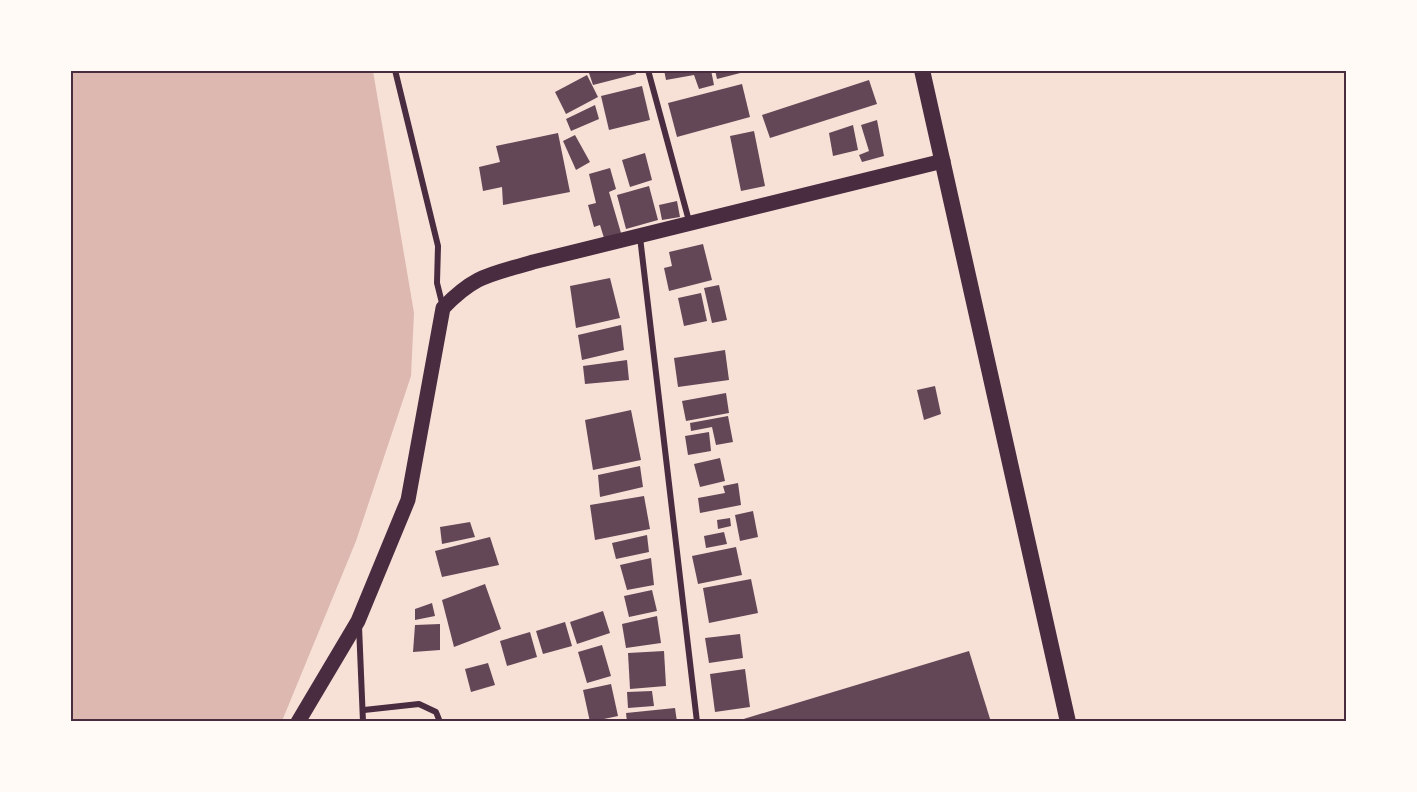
<svg xmlns="http://www.w3.org/2000/svg" width="1417" height="792" font-family="'Times New Roman',serif">
<rect width="100%" height="100%" fill="#f7e1d7"/>
<polygon fill="#dcb8b0" points="70,71 373,71 414,313 411,376 356,541 282,721 71,721"/>
<g fill="#644757">
<polygon points="588,70 635,70 636,74 593,85"/>
<polygon points="664,70 711,70 714,85 699,89 694,75 666,80"/>
<polygon points="715,70 748,70 748,71 717,79"/>
<polygon points="587,75 598,97 566,114 555,92"/>
<polygon points="869,80 877,104 770,138 762,115"/>
<polygon points="742,84 750,117 677,137 668,103"/>
<polygon points="642,86 650,120 609,130 601,96"/>
<polygon points="595,105 599,119 571,131 566,119"/>
<polygon points="877,120 884,156 862,162 859,155 869,151 861,125"/>
<polygon points="853,125 858,150 833,156 829,133"/>
<polygon points="754,131 765,186 741,191 730,136"/>
<polygon points="558,133 570,192 503,205 502,187 483,191 479,167 500,162 496,146"/>
<polygon points="575,135 590,162 576,170 563,141"/>
<polygon points="645,153 652,180 630,187 622,160"/>
<polygon points="610,168 616,189 609,192 621,233 604,238 600,225 594,227 588,205 596,203 589,174"/>
<polygon points="649,186 658,220 626,229 617,195"/>
<polygon points="677,201 680,217 662,220 659,205"/>
<polygon points="703,244 712,280 669,291 664,268 672,266 669,252"/>
<polygon points="610,278 620,318 576,328 570,286"/>
<polygon points="719,285 727,320 712,323 704,288"/>
<polygon points="701,293 707,321 684,326 678,298"/>
<polygon points="621,325 624,350 582,360 578,335"/>
<polygon points="725,350 729,380 678,387 674,358"/>
<polygon points="627,360 629,380 585,384 583,366"/>
<polygon points="935,386 941,414 924,420 917,390"/>
<polygon points="726,393 729,413 686,421 682,401"/>
<polygon points="631,410 641,460 593,470 585,420"/>
<polygon points="728,416 733,442 716,445 712,427 691,431 690,423"/>
<polygon points="709,432 711,451 688,455 685,436"/>
<polygon points="720,458 725,481 700,487 694,464"/>
<polygon points="640,466 643,487 600,497 598,475"/>
<polygon points="738,483 741,505 700,513 698,498 725,493 723,486"/>
<polygon points="644,496 650,529 595,540 590,505"/>
<polygon points="753,511 758,537 740,541 735,515"/>
<polygon points="730,518 731,526 718,529 717,520"/>
<polygon points="470,522 475,537 442,544 440,527"/>
<polygon points="724,532 727,544 706,548 704,536"/>
<polygon points="647,535 649,552 616,559 612,543"/>
<polygon points="490,537 499,565 442,577 435,551"/>
<polygon points="736,547 742,575 698,584 692,556"/>
<polygon points="651,558 654,585 627,590 620,565"/>
<polygon points="751,579 758,613 709,623 703,588"/>
<polygon points="485,584 501,629 454,647 442,600"/>
<polygon points="652,590 657,611 629,617 624,596"/>
<polygon points="432,603 435,616 415,620 415,609"/>
<polygon points="603,611 610,633 577,644 570,622"/>
<polygon points="657,616 661,643 626,648 622,624"/>
<polygon points="565,622 572,646 543,654 536,631"/>
<polygon points="440,624 440,650 413,652 415,625"/>
<polygon points="530,632 537,657 507,666 500,641"/>
<polygon points="740,634 743,658 709,663 705,638"/>
<polygon points="602,645 611,676 587,683 578,652"/>
<polygon points="664,651 666,686 630,689 628,653"/>
<polygon points="969,651 991,722 737,722 737,721"/>
<polygon points="488,663 495,685 471,692 465,669"/>
<polygon points="745,669 750,707 715,712 710,674"/>
<polygon points="611,684 618,716 590,722 583,690"/>
<polygon points="652,691 654,706 628,708 627,692"/>
<polygon points="675,708 677,722 627,722 626,713"/>
</g>
<g fill="none" stroke-linecap="round" stroke-linejoin="round">
<g stroke="#4a2c40" stroke-width="6">
<polyline points="395,70 438,246 437,283 443,307"/>
<polyline points="648,70 689,221"/>
<polyline points="640,237 697,722"/>
<polyline points="359,626 363,722"/>
<polyline points="364,710 419,704 436,712 440,722"/>
</g>
<path stroke="#4a2c40" stroke-width="15" d="M 298,722 L 358,621 L 408,500 L 443,308 C 476,274 490,275 533,262 L 943,161"/>
<polyline stroke="#4a2c40" stroke-width="16" points="922,70 1068,722"/>
</g>
<rect width="1417" height="792" fill="none" stroke="#fffaf5" stroke-width="144"/>
<rect x="72" y="72" width="1273" height="648" fill="none" stroke="#4a2c40" stroke-width="2"/>
</svg>
